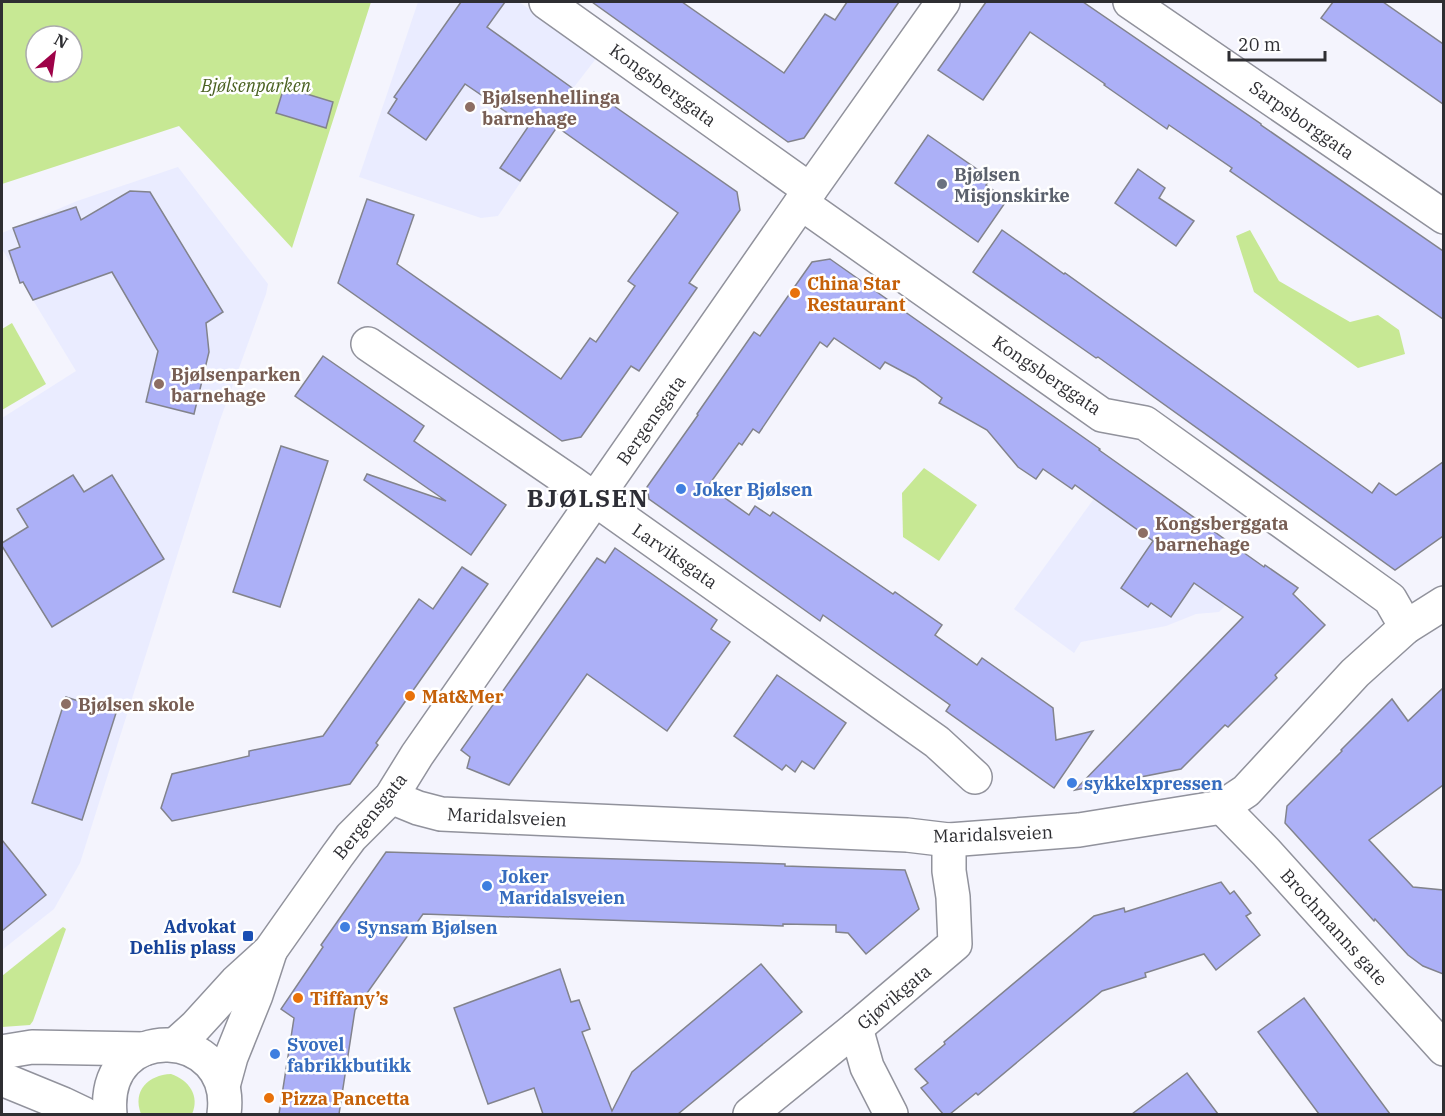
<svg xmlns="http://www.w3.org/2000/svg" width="1445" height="1116" font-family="'IBM Plex Serif',serif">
<rect width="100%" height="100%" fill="#f4f4fd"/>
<g fill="#eaecff">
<polygon points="418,2 519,2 598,56 554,113 542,140 541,152 498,216 481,218 359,177"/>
<polygon points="178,167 268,284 266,294 220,420 80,863 54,909 2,950 2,418 76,371 2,249 2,233 77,201"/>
<polygon points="1119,464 1264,567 1233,597 1219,612 1196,614 1166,626 1081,642 1074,653 1014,609"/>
</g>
<g fill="#c7e894" fill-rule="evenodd">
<path d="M 2,2 L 371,2 L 292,248 L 179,126 L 2,184 ZM 36,36 L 72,36 L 72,72 L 36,72 Z"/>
<polygon points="1250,230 1279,281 1350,322 1378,315 1399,330 1405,354 1358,368 1254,292 1236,236"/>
<polygon points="12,323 46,384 2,410 2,329"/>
<polygon points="924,468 977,505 939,561 903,537 902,493"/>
<polygon points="63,927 66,929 33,1021 30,1025 2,1027 2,976"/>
<path d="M 171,1074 C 189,1080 200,1096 192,1114 L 141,1114 C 132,1091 148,1075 171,1074 Z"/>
</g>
<g fill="#acb0f7" stroke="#82838c" stroke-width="1.5">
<polygon points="461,2 505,2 487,27 589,100 594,92 737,192 740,210 689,283 697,288 639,371 631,366 581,437 562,441 338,283 367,199 414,215 397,264 561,379 590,338 596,342 635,286 628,281 678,213 557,127 520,181 500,168 528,127 465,84 426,140 388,113 397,99 394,97"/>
<polygon points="592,2 682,2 784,73 825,14 835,20 847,2 899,2 804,138 788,142"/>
<polygon points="986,2 1083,2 1261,124 1261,125 1443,251 1443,319 1230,171 1232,168 1169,125 1167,129 1104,85 1105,84 1030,32 983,100 938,70"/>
<polygon points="1333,2 1383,2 1443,44 1443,104 1321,18"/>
<polygon points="284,87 333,102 326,128 276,113"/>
<polygon points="928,135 991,179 986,185 1007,200 978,242 895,183"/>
<polygon points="1138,169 1165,188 1159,198 1194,221 1176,246 1115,203"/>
<polygon points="130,191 150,192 223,312 206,323 209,352 194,414 146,402 158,351 112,272 33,300 23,282 20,283 9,251 20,247 13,228 76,207 81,220"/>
<polygon points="1002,230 1064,274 1065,273 1372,493 1379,483 1396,495 1443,462 1443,536 1395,570 1098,357 1096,358 973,272"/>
<polygon points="830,259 1100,449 1099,450 1264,567 1265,565 1298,588 1293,594 1325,625 1275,675 1277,678 1228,727 1225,725 1181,769 1075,790 1243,617 1194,583 1171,617 1151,603 1148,607 1121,588 1153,541 1075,485 1072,489 1043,469 1036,479 1018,467 987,430 939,403 942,398 915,378 885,362 880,369 834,338 827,347 820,342 759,433 753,429 742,445 739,443 708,486 749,515 755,506 770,516 773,512 893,594 895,592 942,625 935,635 977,665 982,658 1053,708 1056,740 1093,731 1054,788 946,711 950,705 823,615 820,621 649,499 647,487 698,415 697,414 754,332 760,336 812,262"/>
<polygon points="323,356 424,426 414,441 506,505 471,555 364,480 367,474 446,501 295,396"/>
<polygon points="281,446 328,461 280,607 233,592"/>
<polygon points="73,475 84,492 112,475 164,559 52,627 2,546 2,543 28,527 17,509"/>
<polygon points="615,548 717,620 711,629 730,642 667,731 587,674 509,785 467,768 470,757 461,750 597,558 605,563"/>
<polygon points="462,567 488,584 376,743 378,745 350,784 172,821 161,808 172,774 249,756 249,751 323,736 419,599 433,609"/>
<polygon points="777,675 846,723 814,769 802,761 795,772 786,765 782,770 734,736"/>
<polygon points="1443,688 1443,785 1369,840 1413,887 1443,890 1443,974 1423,966 1408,955 1375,919 1374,921 1285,823 1287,806 1342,751 1341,750 1392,699 1408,721"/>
<polygon points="66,697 116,713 82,820 32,803"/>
<polygon points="2,840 46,895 2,931"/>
<polygon points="386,852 785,864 785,866 905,870 919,909 866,954 848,933 836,932 836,925 783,924 783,926 423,914 355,1010 339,1114 279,1114 294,1018 281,1009 323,947 321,945"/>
<polygon points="1221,882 1230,894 1234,891 1251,913 1246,916 1260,935 1216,970 1204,954 1145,973 1146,977 1102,991 978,1095 976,1093 950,1114 943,1114 921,1088 928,1083 915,1069 945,1044 944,1042 1094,916 1124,908 1125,912"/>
<polygon points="761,964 802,1012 678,1114 543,1114 534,1088 488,1104 454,1008 560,969 571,1002 579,1000 590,1029 582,1032 612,1111 632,1072"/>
<polygon points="1304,998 1390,1114 1319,1114 1258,1032"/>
<polygon points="1187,1073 1218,1114 1132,1114"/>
</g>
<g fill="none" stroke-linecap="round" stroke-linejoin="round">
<defs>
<g id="minor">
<polyline points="546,2 810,190"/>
<polyline points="1130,2 1444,217"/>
<polyline points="801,203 1102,415 1145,423 1390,599 1406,627"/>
<polyline points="368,344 572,483 937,742 975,777"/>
<polyline points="391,797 418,808 441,814 907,835 949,840 1079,830 1222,807 1246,791 1355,673 1406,627 1444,603"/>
<polyline points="1222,807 1266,852 1444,1049"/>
<polyline points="856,1028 867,1067 891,1114"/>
<polyline points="2,1052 32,1047 144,1049"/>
<polyline points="2,1079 63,1104 84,1114"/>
<polyline points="750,1114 856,1028 955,944 953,897 949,871 949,840"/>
</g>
<g id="tertiary">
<polyline points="175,1045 195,1027 236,982 270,951 337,856 351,837 391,797 417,755 810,190 943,2"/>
<polyline points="223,1086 231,1057 256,995 270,952"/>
<path d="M 110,1114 C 101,1018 236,1026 224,1114"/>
</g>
</defs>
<use href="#minor" stroke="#91929c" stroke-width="36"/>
<use href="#tertiary" stroke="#91929c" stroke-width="36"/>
<use href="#minor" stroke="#fff" stroke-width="33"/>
<use href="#tertiary" stroke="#fff" stroke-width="33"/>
</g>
<g fill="#8d6e63" stroke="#fff" stroke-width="2">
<circle cx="470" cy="107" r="6"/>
<circle cx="159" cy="384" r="6"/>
<circle cx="1143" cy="533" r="6"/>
<circle cx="66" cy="704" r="6"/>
</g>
<circle fill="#6b7280" stroke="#fff" stroke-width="2" cx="942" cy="184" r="6"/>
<g fill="#e8710a" stroke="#fff" stroke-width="2">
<circle cx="795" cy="293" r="6"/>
<circle cx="410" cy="696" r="6"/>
<circle cx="298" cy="998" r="6"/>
<circle cx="269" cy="1098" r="6"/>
</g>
<g fill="#3f7fe0" stroke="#fff" stroke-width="2">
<circle cx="681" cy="489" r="6"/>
<circle cx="1072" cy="783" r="6"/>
<circle cx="487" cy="886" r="6"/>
<circle cx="345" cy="927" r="6"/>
<circle cx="275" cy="1054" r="6"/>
</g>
<rect fill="#1a4fb4" stroke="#fff" stroke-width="2" x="242" y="930" width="12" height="12" rx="3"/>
<g text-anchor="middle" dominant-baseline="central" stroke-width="5" stroke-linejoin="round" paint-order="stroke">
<g font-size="18" font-style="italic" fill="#4a6121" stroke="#fff">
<text x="256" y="85">Bjølsenparken</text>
</g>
<g font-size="18" fill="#2e2e32" stroke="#fff">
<text transform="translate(663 85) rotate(36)">Kongsberggata</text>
<text transform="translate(1302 120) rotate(35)">Sarpsborggata</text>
<text transform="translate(1047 375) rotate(34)">Kongsberggata</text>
<text transform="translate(651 420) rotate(-55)">Bergensgata</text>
<text transform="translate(675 556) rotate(35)">Larviksgata</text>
<text transform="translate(370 816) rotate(-51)">Bergensgata</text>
<text transform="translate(507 817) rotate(3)">Maridalsveien</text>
<text transform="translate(993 834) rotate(-2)">Maridalsveien</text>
<text transform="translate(1334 927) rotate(48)">Brochmanns gate</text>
<text transform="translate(894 997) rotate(-40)">Gjøvikgata</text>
</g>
<g font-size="18" font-weight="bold" fill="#785e54" stroke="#fff" text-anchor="start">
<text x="482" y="97">Bjølsenhellinga<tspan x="482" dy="21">barnehage</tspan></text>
<text x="171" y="374">Bjølsenparken<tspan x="171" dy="21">barnehage</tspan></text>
<text x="1155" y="523">Kongsberggata<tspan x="1155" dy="21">barnehage</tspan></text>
<text x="78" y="704">Bjølsen skole</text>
</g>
<g font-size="18" font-weight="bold" fill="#5b616d" stroke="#fff" text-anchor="start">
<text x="954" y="174">Bjølsen<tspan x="954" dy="21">Misjonskirke</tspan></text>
</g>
<g font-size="18" font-weight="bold" fill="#c56008" stroke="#fff" text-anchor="start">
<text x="807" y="283">China Star<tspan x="807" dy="21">Restaurant</tspan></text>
<text x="422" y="696">Mat&amp;Mer</text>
<text x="310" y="998">Tiffany’s</text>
<text x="281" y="1098">Pizza Pancetta</text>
</g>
<g font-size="18" font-weight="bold" fill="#366cbe" stroke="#fff" text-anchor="start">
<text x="693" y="489">Joker Bjølsen</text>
<text x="1084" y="783">sykkelxpressen</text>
<text x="499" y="876">Joker<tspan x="499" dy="21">Maridalsveien</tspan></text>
<text x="357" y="927">Synsam Bjølsen</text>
<text x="287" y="1044">Svovel<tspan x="287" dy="21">fabrikkbutikk</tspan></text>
</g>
<g font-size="18" font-weight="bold" fill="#164399" stroke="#fff" text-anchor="end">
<text x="236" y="926">Advokat<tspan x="236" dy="21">Dehlis plass</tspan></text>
</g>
<g font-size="24" font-weight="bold" letter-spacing="1.5" fill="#2d2e36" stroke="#fff">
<text x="588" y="498">BJØLSEN</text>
</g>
</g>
<rect width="1445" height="1116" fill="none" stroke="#2e2e32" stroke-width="6"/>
<g transform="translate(54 54) rotate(29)"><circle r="28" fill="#ffffff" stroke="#ababad" stroke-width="1.5"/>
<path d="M0-4.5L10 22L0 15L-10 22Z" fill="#9e0248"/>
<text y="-9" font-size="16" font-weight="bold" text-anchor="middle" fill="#2e2e32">N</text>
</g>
<path d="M1229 51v9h96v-9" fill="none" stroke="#2e2e32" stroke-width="3"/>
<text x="1238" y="51" font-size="18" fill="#2e2e32" stroke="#ffffff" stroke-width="4.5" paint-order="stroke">20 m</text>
</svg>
